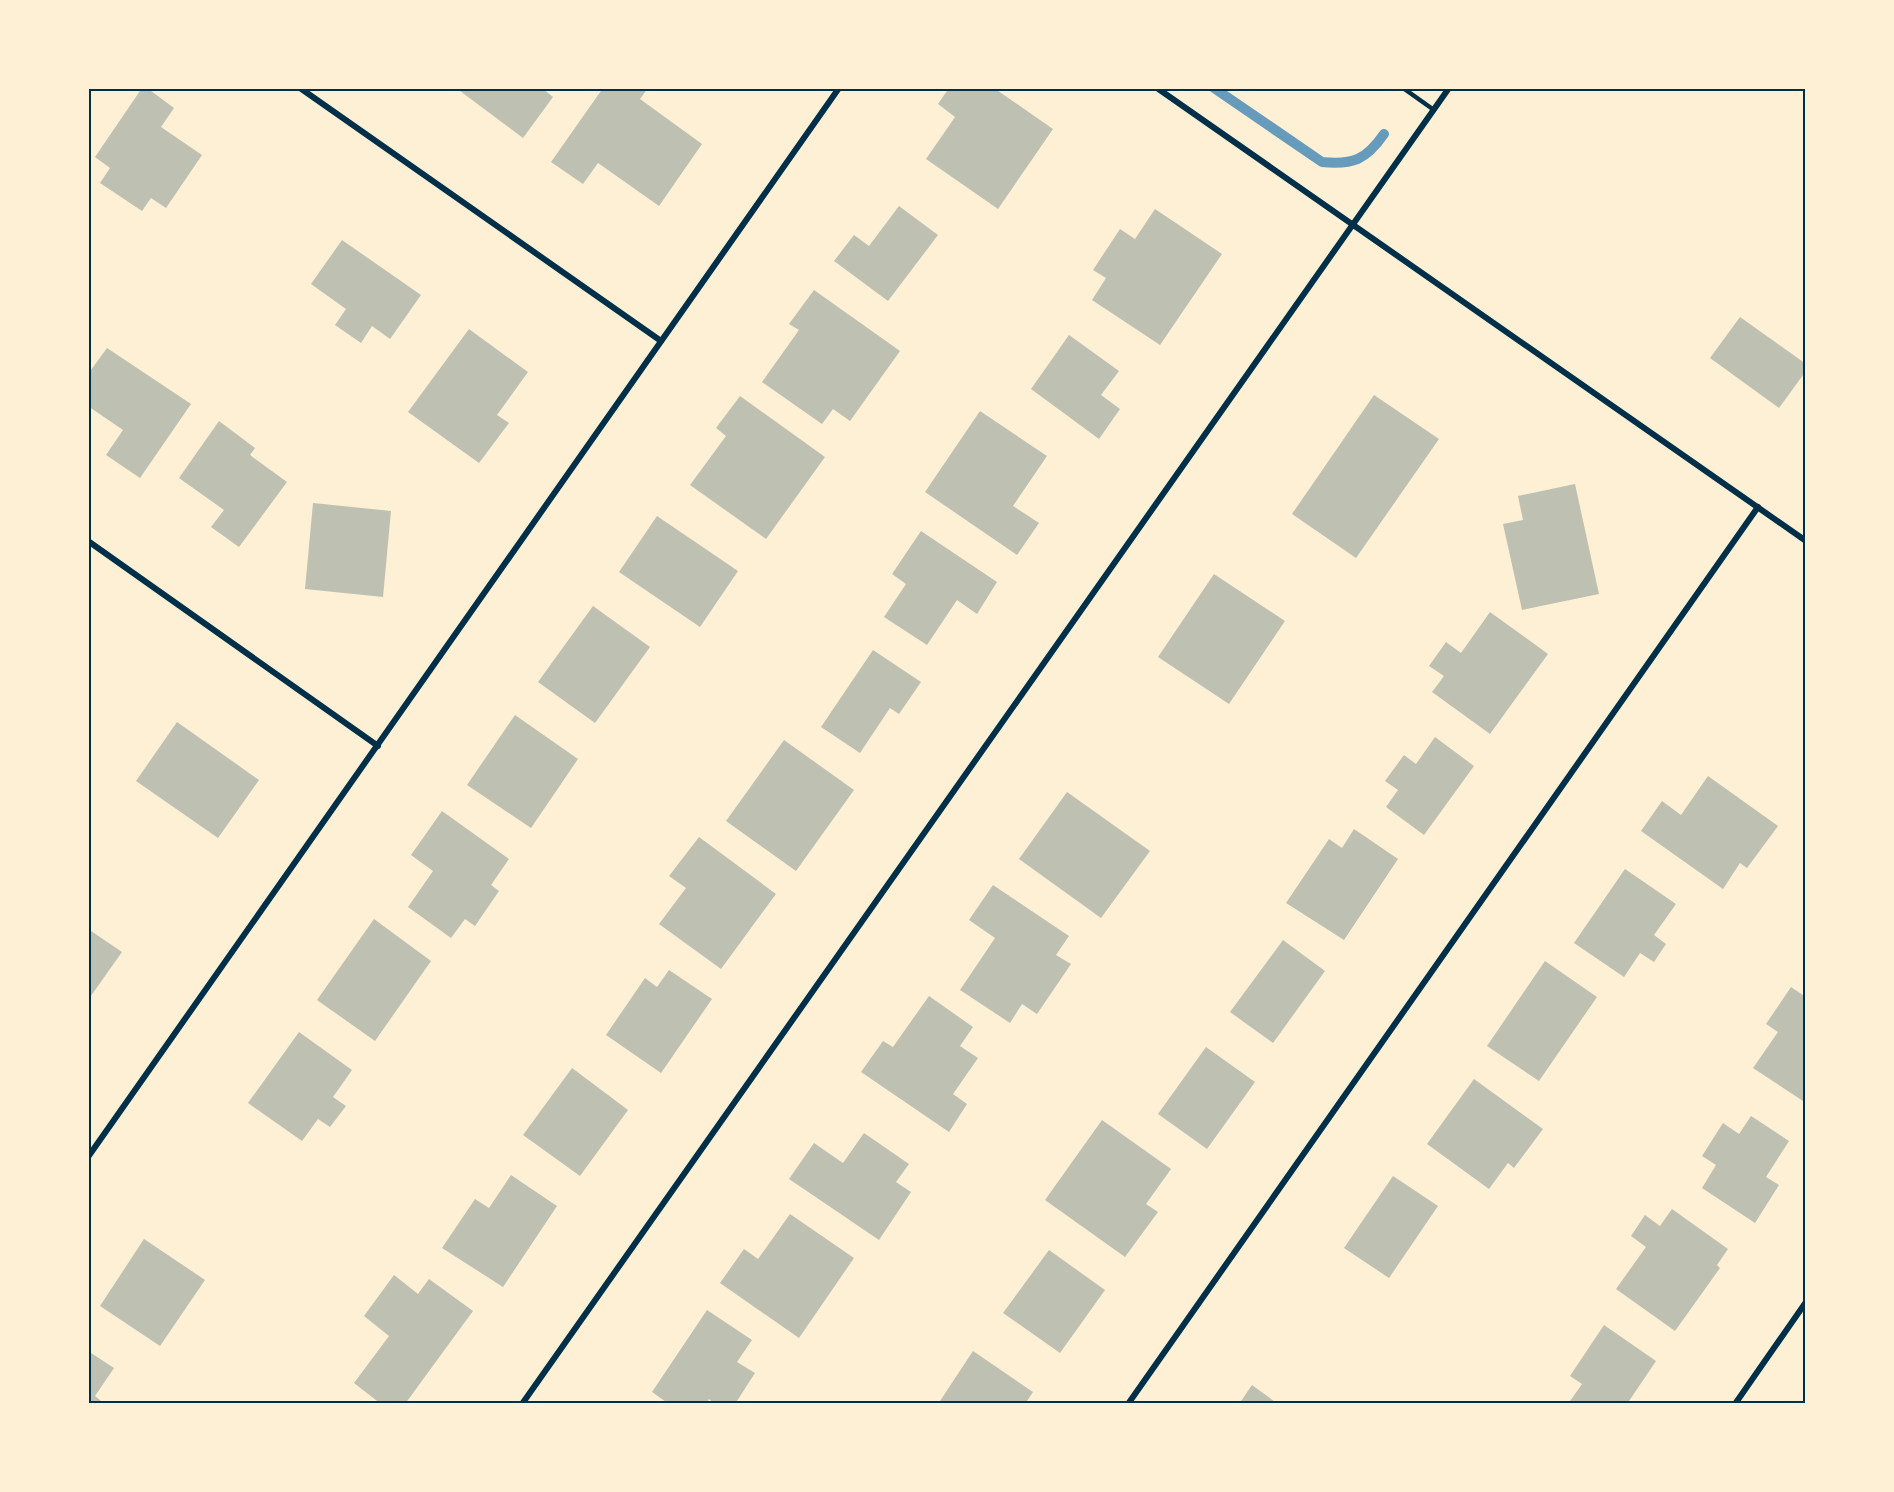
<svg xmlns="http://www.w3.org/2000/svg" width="1894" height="1492" font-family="Roboto,sans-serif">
<rect width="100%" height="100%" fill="#fdf0d5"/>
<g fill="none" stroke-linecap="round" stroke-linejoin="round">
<path stroke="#669bbc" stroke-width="10" d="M 1214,88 L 1322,162 C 1353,165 1366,160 1384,134"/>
</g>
<g fill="#bec0b2">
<polygon points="142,88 147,88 174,108 161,127 202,155 166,208 151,198 142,211 100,183 110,168 95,157"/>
<polygon points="456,88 542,88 553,97 523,138"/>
<polygon points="603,88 648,88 640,99 702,144 659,206 598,163 583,184 551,162"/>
<polygon points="949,88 994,88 1053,129 998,209 926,159 955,117 938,104"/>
<polygon points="899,206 938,235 888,301 834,261 854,235 869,246"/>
<polygon points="1155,209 1222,254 1160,345 1092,300 1106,278 1093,270 1120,229 1135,239"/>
<polygon points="342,240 421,295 390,339 372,326 361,343 335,325 346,309 311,284"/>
<polygon points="814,290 900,351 850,421 833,409 822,424 762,382 799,330 789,324"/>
<polygon points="1740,317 1806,364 1806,371 1779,408 1710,358"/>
<polygon points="469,329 528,372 497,415 509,423 479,463 408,412"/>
<polygon points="1069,335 1119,371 1101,395 1120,409 1099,439 1031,389"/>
<polygon points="107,348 191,404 140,478 106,455 123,430 88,406 88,374"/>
<polygon points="1374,395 1439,439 1356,558 1292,514"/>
<polygon points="740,396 825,457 766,539 690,485 726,436 716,428"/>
<polygon points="980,411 1047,456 1013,506 1039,523 1017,555 925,492"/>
<polygon points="219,421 255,448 250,455 287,482 239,547 211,527 224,510 179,478"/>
<polygon points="1575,484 1599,594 1522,610 1503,524 1523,520 1518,496"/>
<polygon points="313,503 391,511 383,597 305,589"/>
<polygon points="657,516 738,571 700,627 619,572"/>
<polygon points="921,531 997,582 977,614 957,600 927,645 884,617 906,584 892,574"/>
<polygon points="1214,574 1285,621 1229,704 1158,657"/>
<polygon points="593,606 650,647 595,723 538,682"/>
<polygon points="1490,612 1548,654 1490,734 1432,692 1444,676 1429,666 1446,642 1461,653"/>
<polygon points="873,650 921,682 899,714 890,708 860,753 821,727"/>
<polygon points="515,715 578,759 531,828 467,785"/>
<polygon points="177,722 259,780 218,838 136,781"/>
<polygon points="1435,737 1474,766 1424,835 1386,807 1398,790 1385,781 1404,755 1416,764"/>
<polygon points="784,740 854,790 796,871 726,821"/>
<polygon points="1708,776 1778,826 1747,868 1740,863 1723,889 1641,831 1662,801 1681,815"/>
<polygon points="1067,792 1150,851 1101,918 1019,859"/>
<polygon points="442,811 509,859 491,885 499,891 475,926 465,919 451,938 408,907 433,871 411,855"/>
<polygon points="1354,829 1398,859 1344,940 1286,903 1329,839 1342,848"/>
<polygon points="699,837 776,894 721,969 659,924 686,888 669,876"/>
<polygon points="1625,869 1676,904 1654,935 1666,944 1654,962 1640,953 1624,977 1574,943"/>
<polygon points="993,885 1069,936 1056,955 1071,964 1037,1014 1022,1004 1010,1023 960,990 995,938 969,920"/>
<polygon points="374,919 431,961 375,1041 317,1000"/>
<polygon points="88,929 122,952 88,1000"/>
<polygon points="1283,940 1325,971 1273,1043 1230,1012"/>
<polygon points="1545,961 1597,997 1539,1081 1487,1046"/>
<polygon points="669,970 712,999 661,1073 606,1035 645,978 657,987"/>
<polygon points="1791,987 1806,997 1806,1103 1753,1068 1778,1032 1766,1024"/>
<polygon points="929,996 973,1027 960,1046 978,1058 953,1094 967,1104 949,1132 861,1072 883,1041 893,1047"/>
<polygon points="299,1032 352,1070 333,1097 346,1106 330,1127 318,1119 302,1141 248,1103"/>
<polygon points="1206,1047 1255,1082 1207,1149 1158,1114"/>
<polygon points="572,1068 628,1110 580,1176 523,1135"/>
<polygon points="1474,1079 1543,1129 1514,1168 1508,1163 1489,1189 1427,1144"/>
<polygon points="1751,1116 1789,1141 1766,1177 1779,1185 1755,1223 1702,1188 1716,1165 1702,1156 1723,1123 1739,1134"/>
<polygon points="1102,1120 1171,1169 1146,1204 1158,1212 1125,1257 1045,1200"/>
<polygon points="864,1133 909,1164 896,1182 911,1192 879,1240 789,1179 814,1143 843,1163"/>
<polygon points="511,1175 557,1206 503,1287 442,1248 475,1199 489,1208"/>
<polygon points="1393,1176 1438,1206 1389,1278 1344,1248"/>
<polygon points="1672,1209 1728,1249 1717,1265 1720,1268 1675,1331 1616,1289 1646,1247 1631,1236 1645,1215 1660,1226"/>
<polygon points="790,1214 854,1258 799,1338 720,1283 744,1249 758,1259"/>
<polygon points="144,1239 205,1280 160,1346 100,1306"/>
<polygon points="1049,1250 1105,1290 1060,1353 1003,1313"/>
<polygon points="394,1275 418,1294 429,1279 473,1311 405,1404 381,1404 354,1383 389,1336 364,1316"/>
<polygon points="707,1310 752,1340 737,1362 755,1373 735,1404 715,1404 709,1399 706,1404 669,1404 652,1392"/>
<polygon points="1604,1325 1656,1361 1627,1404 1568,1404 1582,1384 1570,1376"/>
<polygon points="88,1351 114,1368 95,1396 101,1401 99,1404 88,1404"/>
<polygon points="973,1351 1033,1392 1025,1404 938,1404"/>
<polygon points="1252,1385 1278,1404 1239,1404"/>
</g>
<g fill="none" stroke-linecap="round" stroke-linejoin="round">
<polyline stroke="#003049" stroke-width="4.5" points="1403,88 1434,110"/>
<g stroke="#003049" stroke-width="6">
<polyline points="300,88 661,341"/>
<polyline points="1157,88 1806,541"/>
<polyline points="88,541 378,746"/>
<polyline points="88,1157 839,88"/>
<polyline points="522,1404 1449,88"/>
<polyline points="1128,1404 1758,507"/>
<polyline points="1735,1404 1806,1302"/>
</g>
</g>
<rect width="1894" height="1492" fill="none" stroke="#fdf0d5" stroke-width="180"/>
<rect x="90" y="90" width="1714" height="1312" fill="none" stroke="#003049" stroke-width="2"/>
</svg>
